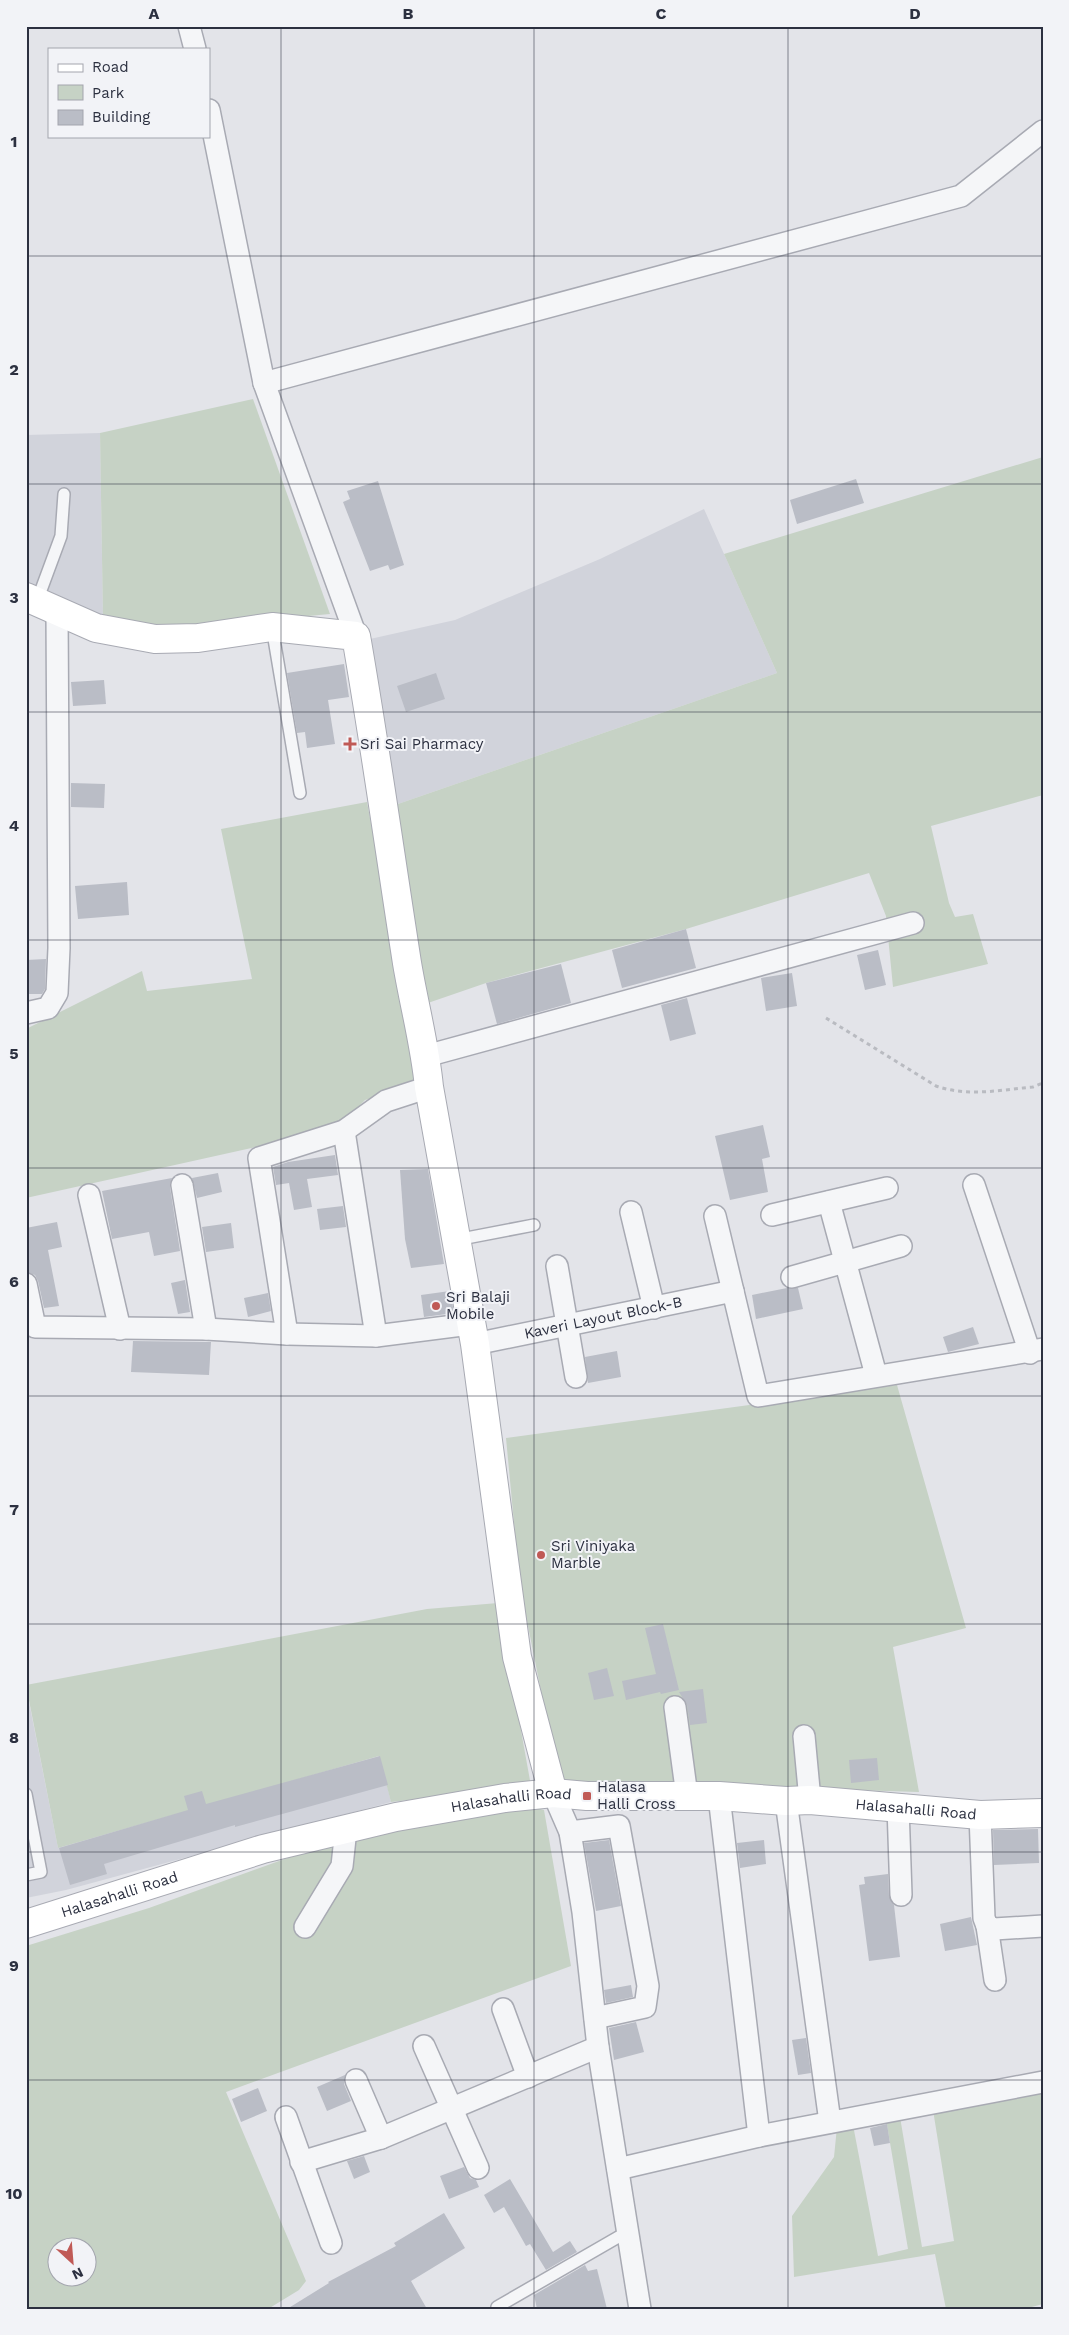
<svg xmlns="http://www.w3.org/2000/svg" width="1069" height="2335" font-family="'Work Sans',sans-serif">
<rect width="100%" height="100%" fill="#e3e4e9"/>
<g fill="#d1d3db">
<polygon points="100,433 103,621 26,589 26,435"/>
<polygon points="704,509 777,673 395,805 370,639 455,620 600,559"/>
<polygon points="26,1687 58,1848 380,1756 391,1802 66,1890 26,1898"/>
</g>
<g fill="#c6d2c5" fill-rule="evenodd">
<polygon points="253,399 330,614 169,629 103,621 100,433"/>
<polygon points="1043,457 1043,795 931,826 949,903 955,917 973,914 988,964 893,987 886,916 869,873 686,929 486,983 425,1004 395,805 777,673 724,554"/>
<polygon points="367,802 418,1076 399,1091 365,1100 337,1129 26,1198 26,1029 142,971 147,991 252,979 221,829"/>
<polygon points="897,1385 966,1628 893,1647 919,1792 559,1781 520,1586 506,1438"/>
<polygon points="498,1603 531,1786 391,1802 379,1756 58,1848 26,1685 427,1609"/>
<path d="M 529,1806 L 544,1810 L 571,1966 L 226,2092 L 306,2281 L 299,2290 L 268,2309 L 26,2309 L 26,1946 L 149,1908 L 293,1856 L 430,1820 ZM 58,2248 L 88,2248 L 88,2278 L 58,2278 Z"/>
<polygon points="1043,2092 1043,2304 1024,2309 946,2309 935,2254 794,2277 792,2216 834,2157 837,2127 853,2125 878,2256 908,2249 886,2119 900,2117 922,2247 954,2241 933,2110"/>
</g>
<g fill="#babdc6">
<polygon points="856,479 864,503 797,524 790,500"/>
<polygon points="378,481 404,565 390,570 388,565 370,571 343,502 350,499 347,491"/>
<polygon points="344,664 349,697 328,700 335,744 307,748 305,732 297,733 287,673"/>
<polygon points="436,673 445,699 406,712 397,686"/>
<polygon points="104,680 106,704 73,706 71,682"/>
<polygon points="71,783 105,784 104,808 71,807"/>
<polygon points="127,882 129,915 78,919 75,886"/>
<polygon points="686,929 696,968 622,988 612,950"/>
<polygon points="878,950 886,985 865,990 857,955"/>
<polygon points="46,959 45,989 42,994 26,994 26,960"/>
<polygon points="561,964 571,1003 497,1024 486,983"/>
<polygon points="792,973 797,1006 766,1011 761,978"/>
<polygon points="687,998 696,1034 670,1041 661,1005"/>
<polygon points="763,1125 770,1157 762,1159 768,1192 730,1200 715,1136"/>
<polygon points="335,1155 338,1175 307,1179 312,1207 294,1210 289,1183 276,1185 273,1167 288,1162"/>
<polygon points="428,1169 444,1264 411,1268 405,1239 400,1170"/>
<polygon points="218,1173 222,1192 197,1198 192,1178"/>
<polygon points="172,1178 170,1187 180,1251 154,1256 149,1232 112,1239 102,1191"/>
<polygon points="343,1206 346,1227 320,1230 317,1209"/>
<polygon points="57,1222 62,1247 48,1250 59,1306 44,1308 38,1281 35,1275 26,1272 26,1258 29,1258 26,1228"/>
<polygon points="231,1223 234,1248 206,1252 202,1227"/>
<polygon points="185,1280 190,1312 178,1314 171,1283"/>
<polygon points="787,1288 798,1288 803,1309 756,1319 752,1295"/>
<polygon points="450,1291 454,1313 424,1317 421,1295"/>
<polygon points="268,1293 271,1311 248,1317 244,1298"/>
<polygon points="973,1327 979,1344 948,1352 943,1337"/>
<polygon points="133,1341 211,1342 209,1375 131,1372"/>
<polygon points="617,1351 621,1377 588,1383 585,1357"/>
<polygon points="663,1624 679,1690 661,1694 660,1692 626,1700 622,1681 656,1674 645,1628"/>
<polygon points="607,1668 614,1696 594,1700 588,1673"/>
<polygon points="703,1689 707,1723 690,1725 687,1705 679,1692"/>
<polygon points="380,1756 388,1785 235,1827 235,1825 104,1864 107,1874 70,1885 59,1848 188,1810 184,1796 202,1791 206,1804"/>
<polygon points="877,1758 879,1780 851,1783 849,1760"/>
<polygon points="1038,1829 1039,1863 994,1865 993,1830"/>
<polygon points="609,1840 621,1906 596,1911 584,1843"/>
<polygon points="764,1840 766,1864 740,1868 737,1843"/>
<polygon points="888,1874 889,1895 894,1905 900,1957 869,1961 859,1885 865,1884 864,1877"/>
<polygon points="971,1917 977,1945 945,1951 940,1924"/>
<polygon points="631,1985 633,1997 606,2003 604,1990"/>
<polygon points="636,2022 644,2052 614,2060 609,2028"/>
<polygon points="806,2038 811,2073 798,2075 792,2040"/>
<polygon points="345,2075 344,2084 351,2101 327,2111 317,2087"/>
<polygon points="258,2088 267,2111 241,2122 232,2099"/>
<polygon points="887,2124 890,2143 874,2146 870,2128"/>
<polygon points="364,2156 370,2172 354,2179 347,2161"/>
<polygon points="464,2167 470,2178 476,2180 479,2187 449,2199 440,2176"/>
<polygon points="510,2179 553,2252 570,2241 577,2252 546,2270 530,2244 526,2246 504,2207 494,2213 484,2195"/>
<polygon points="444,2213 465,2248 411,2281 427,2309 287,2309 329,2283 328,2282 396,2246 394,2243"/>
<polygon points="585,2265 588,2271 597,2269 607,2309 537,2309 534,2295"/>
</g>
<g fill="none" stroke-linecap="round" stroke-linejoin="round">
<defs>
<g id="lane">
<polyline points="37,601 61,536 64,494"/>
<polyline points="272,627 300,793"/>
<polyline points="456,1240 534,1225"/>
<polyline points="26,1794 41,1872 26,1875"/>
<polyline points="497,2307 627,2232"/>
</g>
<g id="street">
<polyline points="189,26 195,49"/>
<polyline points="209,110 264,383 356,636"/>
<polyline points="264,383 961,196 1043,131"/>
<polyline points="26,1013 48,1008 57,993 59,948 57,612"/>
<polyline points="426,1056 913,923"/>
<polyline points="344,1131 376,1336"/>
<polyline points="182,1185 206,1329"/>
<polyline points="974,1185 1030,1353"/>
<polyline points="89,1195 120,1329"/>
<polyline points="829,1202 876,1375"/>
<polyline points="631,1212 654,1308"/>
<polyline points="772,1215 887,1188"/>
<polyline points="715,1216 758,1396 1043,1349"/>
<polyline points="557,1266 576,1377"/>
<polyline points="792,1277 901,1246"/>
<polyline points="26,1284 35,1327 206,1329 287,1334 376,1336 470,1324"/>
<polyline points="287,1334 259,1158 344,1131 386,1101 429,1087"/>
<path id="s1" d="M 475,1344 L 733,1291"/>
<polyline points="675,1707 687,1796"/>
<polyline points="804,1736 810,1800"/>
<polyline points="553,1793 570,1832 583,1912 598,2047 640,2309"/>
<polyline points="719,1796 759,2136"/>
<polyline points="786,1801 830,2122"/>
<polyline points="898,1807 901,1895"/>
<polyline points="980,1815 984,1918 987,1926 995,1980"/>
<polyline points="570,1832 619,1826 648,1986 645,2007 595,2018"/>
<polyline points="987,1926 994,1929 1043,1926"/>
<polyline points="305,1927 342,1866 346,1829"/>
<polyline points="503,2009 528,2077"/>
<polyline points="424,2046 478,2168"/>
<polyline points="356,2080 381,2138"/>
<polyline points="286,2117 331,2243"/>
<polyline points="301,2162 381,2138 598,2047"/>
<polyline points="618,2169 759,2136 1043,2082"/>
</g>
<g id="secondary">
<path d="M 26,597 L 96,628 L 155,639 L 198,638 L 272,627 L 356,636 C 375,745 390,854 407,963 C 414,1005 425,1045 429,1087 L 475,1344 L 517,1657 L 553,1793"/>
<path id="s2" d="M 26,1924 L 263,1849 L 396,1817 L 505,1798 L 553,1793 L 587,1796 L 719,1796 L 786,1801 L 810,1800 L 980,1815 L 1043,1813"/>
</g>
</defs>
<use href="#lane" stroke="#a8aab3" stroke-width="14"/>
<use href="#street" stroke="#a8aab3" stroke-width="24"/>
<use href="#secondary" stroke="#a8aab3" stroke-width="30"/>
<path stroke="#b9bbc1" stroke-width="3" stroke-dasharray="4 4" stroke-linecap="butt" d="M 826,1018 L 936,1086 C 967,1097 1000,1090 1033,1087 L 1043,1083"/>
<use href="#lane" stroke="#f5f6f8" stroke-width="11"/>
<use href="#street" stroke="#f5f6f8" stroke-width="21"/>
<use href="#secondary" stroke="#fff" stroke-width="28"/>
</g>
<path fill="none" stroke="#2c3040" stroke-width="1" stroke-opacity="0.55" d="M 281,26 L 281,2309M 534,26 L 534,2309M 788,26 L 788,2309M 26,256 L 1043,256M 26,484 L 1043,484M 26,712 L 1043,712M 26,940 L 1043,940M 26,1168 L 1043,1168M 26,1396 L 1043,1396M 26,1624 L 1043,1624M 26,1852 L 1043,1852M 26,2080 L 1043,2080"/>
<g fill="#c05a56" stroke="#f2f3f7" stroke-width="2">
<path d="M347.5 736.5h5v5h5v5h-5v5h-5v-5h-5v-5h5z"/>
<circle cx="436" cy="1306" r="5"/>
<circle cx="541" cy="1555" r="5"/>
<rect x="582" y="1791" width="10" height="10" rx="2.5"/>
</g>
<g text-anchor="middle" dominant-baseline="central" stroke-width="4" stroke-linejoin="round" paint-order="stroke">
<g font-size="15" fill="#2c3040" stroke="#f2f3f7" text-anchor="start">
<text x="360" y="744">Sri Sai Pharmacy</text>
<text x="446" y="1297">Sri Balaji<tspan x="446" dy="17">Mobile</tspan></text>
<text x="551" y="1546">Sri Viniyaka<tspan x="551" dy="17">Marble</tspan></text>
<text x="597" y="1787">Halasa<tspan x="597" dy="17">Halli Cross</tspan></text>
</g>
<g font-size="15" fill="#2c3040" stroke="#f2f3f7">
<text stroke="none"><textPath href="#s1" startOffset="131">Kaveri Layout Block-B</textPath></text>
<text stroke="none"><textPath href="#s2" startOffset="502">Halasahalli Road</textPath></text>
<text stroke="none"><textPath href="#s2" startOffset="908">Halasahalli Road</textPath></text>
<text stroke="none"><textPath href="#s2" startOffset="98">Halasahalli Road</textPath></text>
</g>
</g>
<rect width="1069" height="2335" fill="none" stroke="#f2f3f7" stroke-width="55"/>
<rect x="48" y="48" width="162" height="90" fill="#f2f3f7" stroke="#a3a5ae"/>
<rect x="58" y="64" width="25" height="8" fill="#ffffff" stroke="#a3a5ae"/>
<text x="92" y="72" font-size="15" fill="#2c3040">Road</text>
<rect x="58" y="85" width="25" height="15" fill="#c6d2c5" stroke="#a3a5ae"/>
<text x="92" y="98" font-size="15" fill="#2c3040">Park</text>
<rect x="58" y="110" width="25" height="15" fill="#babdc6" stroke="#a3a5ae"/>
<text x="92" y="122" font-size="15" fill="#2c3040">Building</text>
<g transform="translate(72 2262) rotate(154)"><circle r="24" fill="#f2f3f7" stroke="#a3a5ae"/>
<path d="M0-4L9 19L0 12L-9 19Z" fill="#c05a56"/>
<text y="-8" font-size="14" font-weight="bold" text-anchor="middle" fill="#2c3040">N</text>
</g>
<rect x="28" y="28" width="1014" height="2280" fill="none" stroke="#2c3040" stroke-width="2"/>
<g font-size="16" text-anchor="middle" font-weight="bold" fill="#2c3040">
<text x="154" y="19">A</text>
<text x="408" y="19">B</text>
<text x="661" y="19">C</text>
<text x="915" y="19">D</text>
<text x="14" y="147">1</text>
<text x="14" y="375">2</text>
<text x="14" y="603">3</text>
<text x="14" y="831">4</text>
<text x="14" y="1059">5</text>
<text x="14" y="1287">6</text>
<text x="14" y="1515">7</text>
<text x="14" y="1743">8</text>
<text x="14" y="1971">9</text>
<text x="14" y="2199">10</text>
</g>
</svg>
